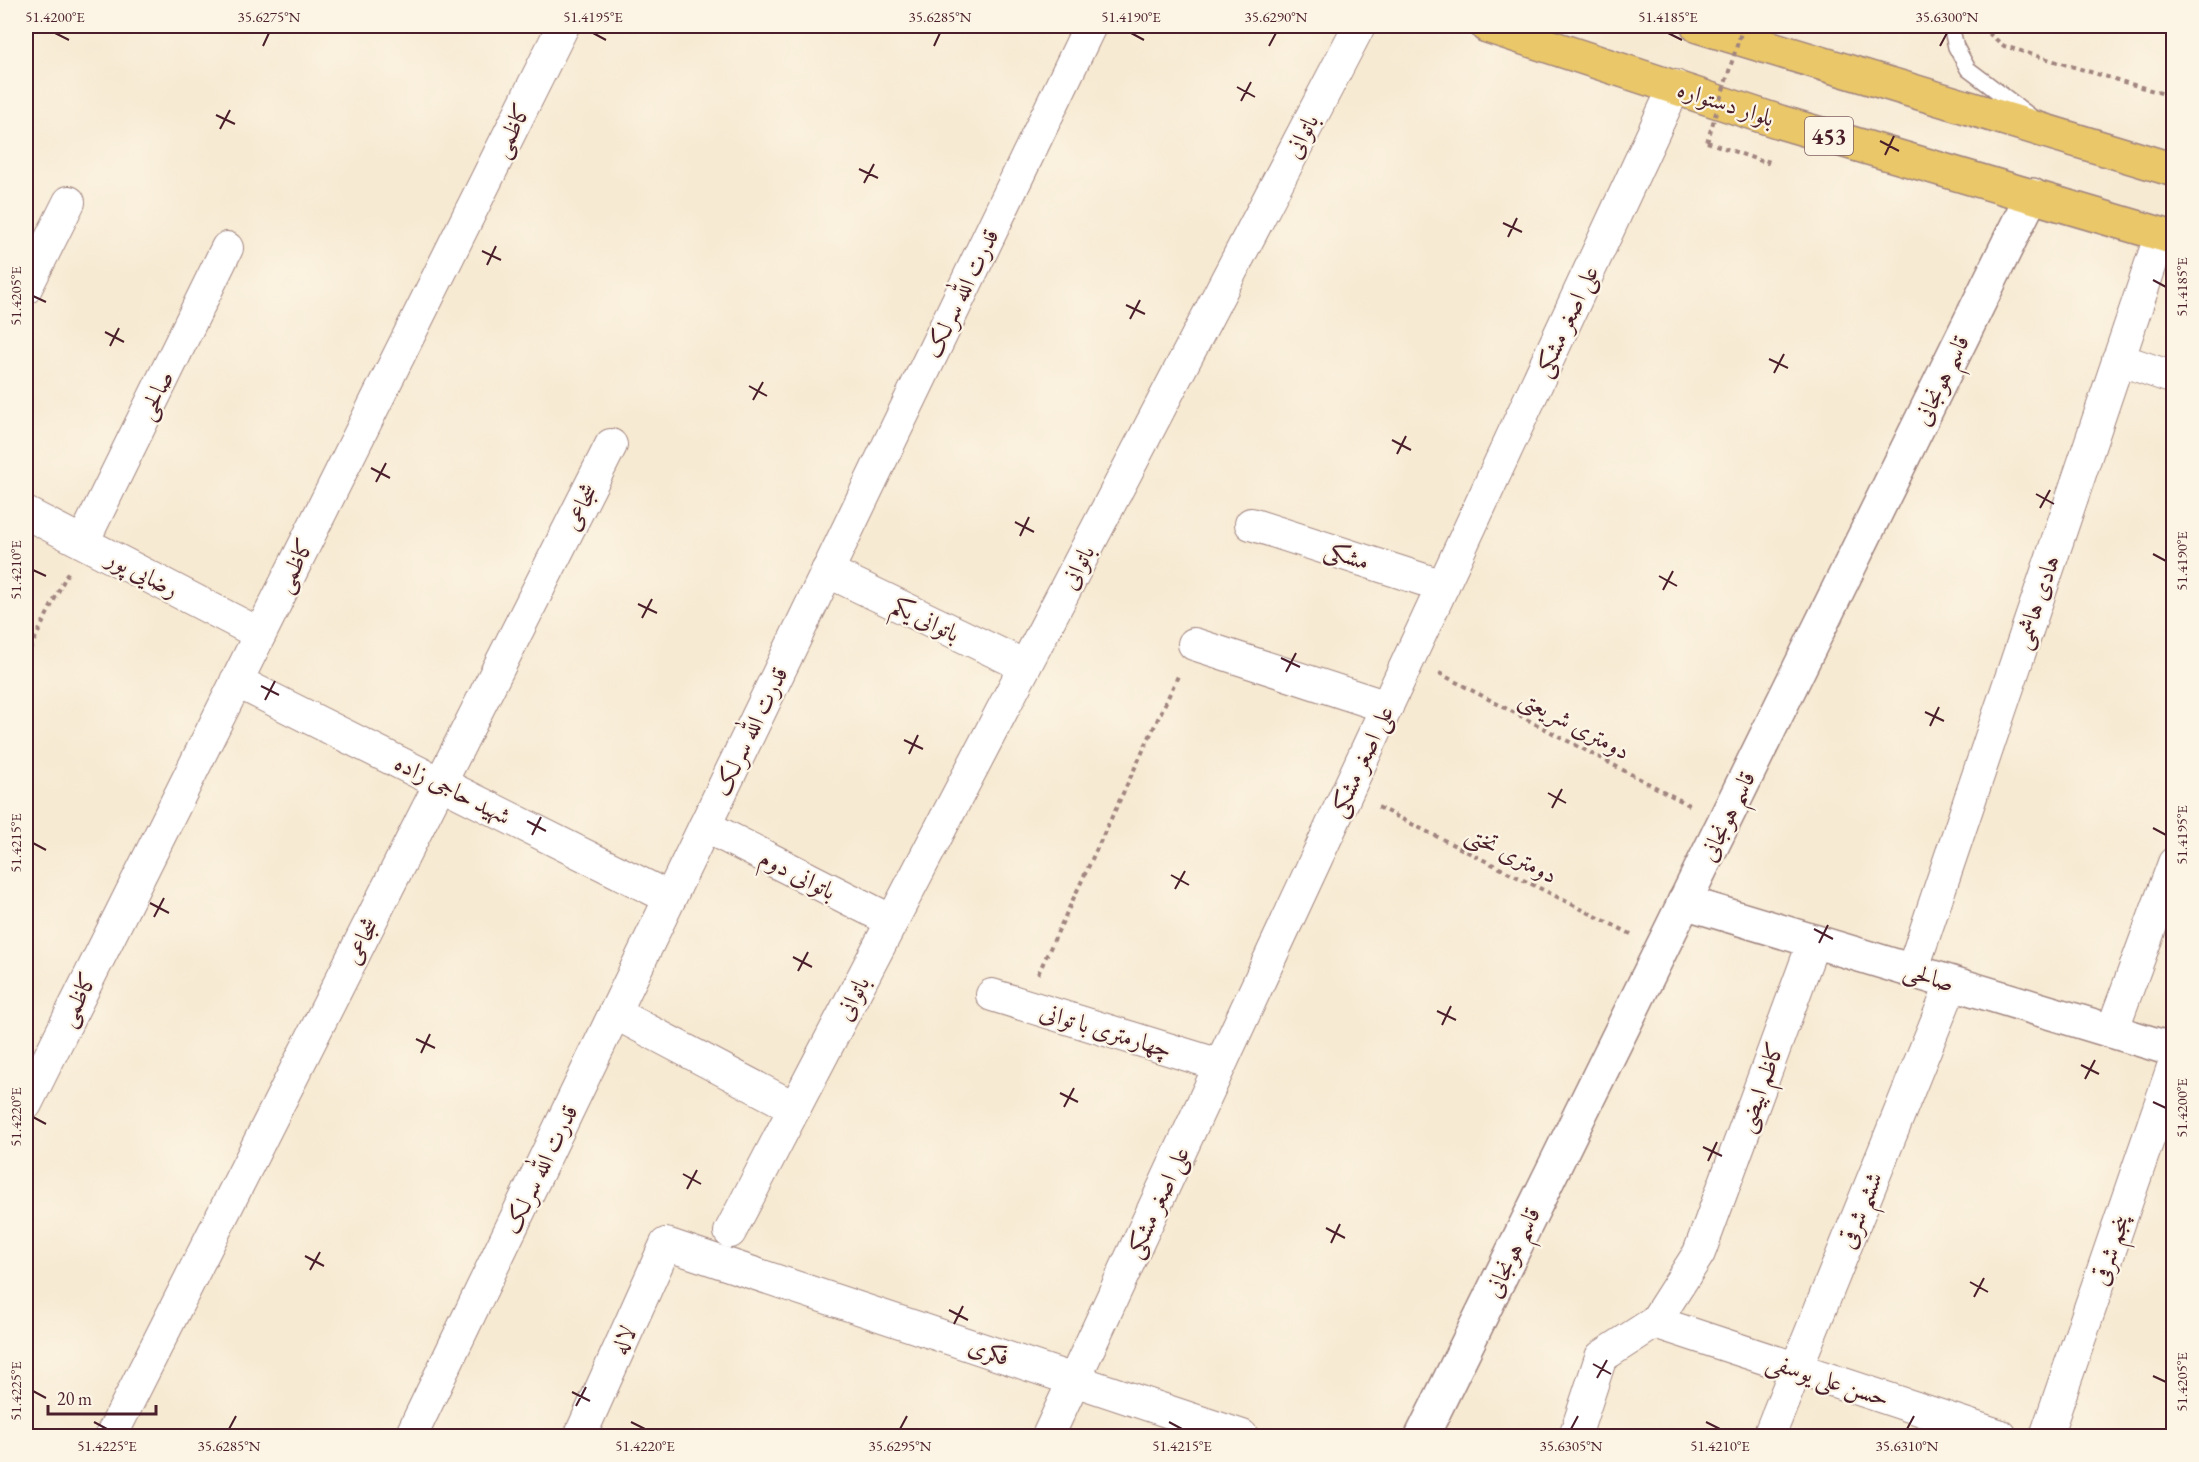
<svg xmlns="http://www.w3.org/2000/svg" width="2199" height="1462" font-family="'EB Garamond',Amiri,serif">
<rect width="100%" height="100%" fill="#fcf5e5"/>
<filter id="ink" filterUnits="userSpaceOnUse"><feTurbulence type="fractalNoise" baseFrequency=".0167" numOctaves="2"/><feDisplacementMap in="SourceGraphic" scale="12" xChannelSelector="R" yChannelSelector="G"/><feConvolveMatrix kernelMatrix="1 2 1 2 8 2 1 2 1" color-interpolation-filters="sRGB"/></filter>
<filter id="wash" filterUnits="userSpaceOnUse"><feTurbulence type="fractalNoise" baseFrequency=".008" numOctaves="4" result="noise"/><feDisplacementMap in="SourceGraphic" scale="24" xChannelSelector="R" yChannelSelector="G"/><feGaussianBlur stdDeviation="1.35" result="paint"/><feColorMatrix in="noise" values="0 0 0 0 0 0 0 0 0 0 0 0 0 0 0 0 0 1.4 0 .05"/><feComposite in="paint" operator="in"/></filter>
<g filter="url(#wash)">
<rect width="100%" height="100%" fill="#f7ead3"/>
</g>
<g filter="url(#ink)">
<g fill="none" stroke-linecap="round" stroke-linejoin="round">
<defs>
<polyline id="service" points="1951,26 1956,47 1968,69 2030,116"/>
<g id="minor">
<polyline points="26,288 69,202"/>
<polyline points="2118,359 2174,378"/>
<polyline points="26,513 260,634"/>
<polyline points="1251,524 1443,586"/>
<polyline points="83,542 227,248"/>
<polyline points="827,571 1025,666"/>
<polyline points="1194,644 1387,707"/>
<polyline points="236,681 670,898"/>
<polyline points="705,826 892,921"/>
<polyline points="1912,971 2161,234"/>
<polyline points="992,995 1220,1065"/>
<polyline points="615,1013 795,1108"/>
<polyline points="2112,1031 2174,863"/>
<polyline points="26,1104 563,26"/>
<polyline points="730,1232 1359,26"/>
<polyline points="1655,1322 2001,1436"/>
<polyline points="111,1436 611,445"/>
<polyline points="411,1436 1090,26"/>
<polyline points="580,1436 666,1244 1242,1436"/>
<polyline points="1048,1436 1675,86"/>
<polyline points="1575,1436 1601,1357 1655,1322 1699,1253 1814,941"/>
<polyline points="1769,1436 1952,983"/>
<polyline points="2046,1436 2174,1064"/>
</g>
<g id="tertiary">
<polyline points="1684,902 2174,1050"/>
<polyline points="1422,1436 2032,195"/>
</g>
<g id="primary">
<polyline points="1487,26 1780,122 2174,238"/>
<polyline points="1698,26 2174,170"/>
</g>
</defs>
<use href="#service" stroke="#a0847f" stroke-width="18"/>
<use href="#minor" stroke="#a0847f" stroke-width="34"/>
<use href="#tertiary" stroke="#a0847f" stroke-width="36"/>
<use href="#primary" stroke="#a0847f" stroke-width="36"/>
<g stroke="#a0847f" stroke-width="4" stroke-dasharray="4.5 4.5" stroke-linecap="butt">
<polyline points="1983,26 1986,31 2004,46 2174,97"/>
<polyline points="1707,142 1767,163 1769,156"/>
<polyline points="26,657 68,572"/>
<polyline points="1439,673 1693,807"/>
<polyline points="1378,807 1631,934"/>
<polyline points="1038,974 1179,674"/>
</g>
<use href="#service" stroke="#fff" stroke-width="15"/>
<use href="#minor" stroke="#fff" stroke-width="32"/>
<use href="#tertiary" stroke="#fff" stroke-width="33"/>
<use href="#primary" stroke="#eac769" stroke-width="33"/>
<polyline stroke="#a0847f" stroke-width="4" stroke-dasharray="4.5 4.5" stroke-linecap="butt" points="1707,142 1743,26"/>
</g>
</g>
<path fill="none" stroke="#4a1f2b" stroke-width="2" d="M 55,33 L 69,40M 593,33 L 606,40M 1131,33 L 1144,40M 1668,33 L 1682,40M 263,46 L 269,33M 934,46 L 940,33M 1269,46 L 1276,33M 1940,46 L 1947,33M 1237,87 L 1255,97M 1241,101 L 1251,82M 216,115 L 235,124M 220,129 L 230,110M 1880,141 L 1899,151M 1885,155 L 1894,136M 859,169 L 878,178M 864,183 L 874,164M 1503,223 L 1522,232M 1508,237 L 1517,218M 482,251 L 501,260M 487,265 L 496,246M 2153,280 L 2166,287M 33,296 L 46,302M 1126,305 L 1145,314M 1130,319 L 1140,300M 105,332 L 124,342M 110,346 L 119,328M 1769,359 L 1788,368M 1774,373 L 1784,354M 749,386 L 767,396M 753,400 L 763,382M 1392,440 L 1411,450M 1397,454 L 1406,436M 371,468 L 390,478M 376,482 L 386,463M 2036,494 L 2054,504M 2040,508 L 2050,490M 1015,522 L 1034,532M 1020,536 L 1029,517M 2153,554 L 2166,561M 33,570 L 46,576M 1659,576 L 1677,586M 1663,590 L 1673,571M 638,604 L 657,613M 642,618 L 652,599M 1281,658 L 1300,667M 1286,672 L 1296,653M 261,686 L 279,695M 265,700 L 275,681M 1925,712 L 1944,721M 1930,726 L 1939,707M 904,740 L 923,749M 909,754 L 918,735M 1548,793 L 1566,803M 1552,808 L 1562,789M 527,821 L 546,831M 2153,828 L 2166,835M 532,835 L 541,817M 33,843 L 46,850M 1171,875 L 1189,885M 1175,889 L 1185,871M 150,903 L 169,913M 154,917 L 164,898M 1814,929 L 1833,939M 1819,943 L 1828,925M 793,957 L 812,967M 798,971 L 808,952M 1437,1011 L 1456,1020M 1442,1025 L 1451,1006M 416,1039 L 435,1048M 421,1053 L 430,1034M 2081,1065 L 2099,1074M 2085,1079 L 2095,1060M 1060,1093 L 1078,1102M 2153,1102 L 2166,1108M 1064,1107 L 1074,1088M 33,1117 L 46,1124M 1703,1147 L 1722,1156M 1708,1161 L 1717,1142M 683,1174 L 701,1184M 687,1189 L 697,1170M 1326,1228 L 1345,1238M 1331,1243 L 1340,1224M 305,1256 L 324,1266M 310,1270 L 320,1252M 1970,1282 L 1988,1292M 1974,1297 L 1984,1278M 949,1310 L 968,1320M 954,1324 L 963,1306M 1593,1364 L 1611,1374M 2153,1376 L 2166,1382M 1597,1378 L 1607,1360M 33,1391 L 46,1398M 572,1392 L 590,1401M 576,1406 L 586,1387M 94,1422 L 107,1429M 631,1422 L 645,1429M 1169,1422 L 1182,1429M 1706,1422 L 1720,1429M 229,1429 L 236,1416M 900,1429 L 907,1416M 1571,1429 L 1578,1416M 1907,1429 L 1914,1416"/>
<g text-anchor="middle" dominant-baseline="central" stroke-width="4.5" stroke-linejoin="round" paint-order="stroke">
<rect fill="#fcf5e5" stroke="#7f5f63" stroke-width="1.5" x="1805" y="117" width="48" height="38" rx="4.5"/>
<g font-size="22" font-weight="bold" fill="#4a1f2b">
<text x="1829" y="136">453</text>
</g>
<g font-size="24" fill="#4a1f2b" stroke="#fcf5e5">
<text transform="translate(1726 103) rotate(18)">بلوار دستواره</text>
<text transform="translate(511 130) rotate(-64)">کاظمی</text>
<text transform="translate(1301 136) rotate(-63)">باتوانی</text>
<text transform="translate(961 293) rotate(-64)">قدرت الله سرلک</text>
<text transform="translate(1566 321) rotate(-65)">علی اصغر مشکی</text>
<text transform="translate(1941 380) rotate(-64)">قاسم هونجانی</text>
<text transform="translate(155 395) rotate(-64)">صالحی</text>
<text transform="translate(580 507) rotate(-63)">شجاعی</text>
<text transform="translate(1347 555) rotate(18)">مشکی</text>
<text transform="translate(294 565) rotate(-64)">کاظمی</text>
<text transform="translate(1077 567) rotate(-63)">باتوانی</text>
<text transform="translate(143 573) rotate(27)">رضایی پور</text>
<text transform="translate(2036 602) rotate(-71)">هادی هاشمی</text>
<text transform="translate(926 619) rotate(26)">باتوانی یکم</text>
<text transform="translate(1575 724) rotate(28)">دومتری شریعتی</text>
<text transform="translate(750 731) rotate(-64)">قدرت الله سرلک</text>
<text transform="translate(1361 761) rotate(-65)">علی اصغر مشکی</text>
<text transform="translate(453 789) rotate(27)">شهید حاجی زاده</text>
<text transform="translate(1727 816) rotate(-64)">قاسم هونجانی</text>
<text transform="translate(1512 854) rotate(27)">دومتری تختی</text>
<text transform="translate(798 874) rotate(27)">باتوانی دوم</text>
<text transform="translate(361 941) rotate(-63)">شجاعی</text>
<text transform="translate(1929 976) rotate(17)">صالحی</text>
<text transform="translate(852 998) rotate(-63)">باتوانی</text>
<text transform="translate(77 999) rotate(-64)">کاظمی</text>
<text transform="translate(1106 1030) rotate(17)">چهارمتری با توانی</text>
<text transform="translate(1760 1087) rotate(-70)">کاظم ابیضی</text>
<text transform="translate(540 1169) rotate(-64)">قدرت الله سرلک</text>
<text transform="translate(1157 1202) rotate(-65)">علی اصغر مشکی</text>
<text transform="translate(1860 1210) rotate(-68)">ششم شرقی</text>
<text transform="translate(2110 1250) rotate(-71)">پنجم شرقی</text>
<text transform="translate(1512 1252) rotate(-64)">قاسم هونجانی</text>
<text transform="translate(623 1340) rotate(-66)">لاله</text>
<text transform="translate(989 1351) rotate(19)">فکری</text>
<text transform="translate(1828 1379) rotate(18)">حسن علی یوسفی</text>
</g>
</g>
<rect width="2199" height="1462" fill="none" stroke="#fcf5e5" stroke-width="66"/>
<path d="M48 1405v9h108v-9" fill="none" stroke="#4a1f2b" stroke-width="3"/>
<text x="57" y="1405" font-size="18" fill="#4a1f2b" stroke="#fcf5e5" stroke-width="4.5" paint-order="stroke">20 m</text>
<rect x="33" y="33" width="2133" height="1396" fill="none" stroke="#4a1f2b" stroke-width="2"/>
<g font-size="15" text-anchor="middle" fill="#4a1f2b">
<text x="55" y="22">51.4200°E</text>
<text x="269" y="22">35.6275°N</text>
<text x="593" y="22">51.4195°E</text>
<text x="940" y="22">35.6285°N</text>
<text x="1131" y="22">51.4190°E</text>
<text x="1276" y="22">35.6290°N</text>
<text x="1668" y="22">51.4185°E</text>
<text x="1947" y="22">35.6300°N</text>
<text transform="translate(2182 287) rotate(-90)" y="5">51.4185°E</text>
<text transform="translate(16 296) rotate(-90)" y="5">51.4205°E</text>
<text transform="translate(2182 561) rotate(-90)" y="5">51.4190°E</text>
<text transform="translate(16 570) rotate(-90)" y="5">51.4210°E</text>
<text transform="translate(2182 835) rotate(-90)" y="5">51.4195°E</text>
<text transform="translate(16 843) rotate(-90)" y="5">51.4215°E</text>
<text transform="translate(2182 1108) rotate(-90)" y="5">51.4200°E</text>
<text transform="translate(16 1117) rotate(-90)" y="5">51.4220°E</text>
<text transform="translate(2182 1382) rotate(-90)" y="5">51.4205°E</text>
<text transform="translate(16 1391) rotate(-90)" y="5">51.4225°E</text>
<text x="107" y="1451">51.4225°E</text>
<text x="229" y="1451">35.6285°N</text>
<text x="645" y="1451">51.4220°E</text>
<text x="900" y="1451">35.6295°N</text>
<text x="1182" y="1451">51.4215°E</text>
<text x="1571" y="1451">35.6305°N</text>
<text x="1720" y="1451">51.4210°E</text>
<text x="1907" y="1451">35.6310°N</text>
</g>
</svg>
